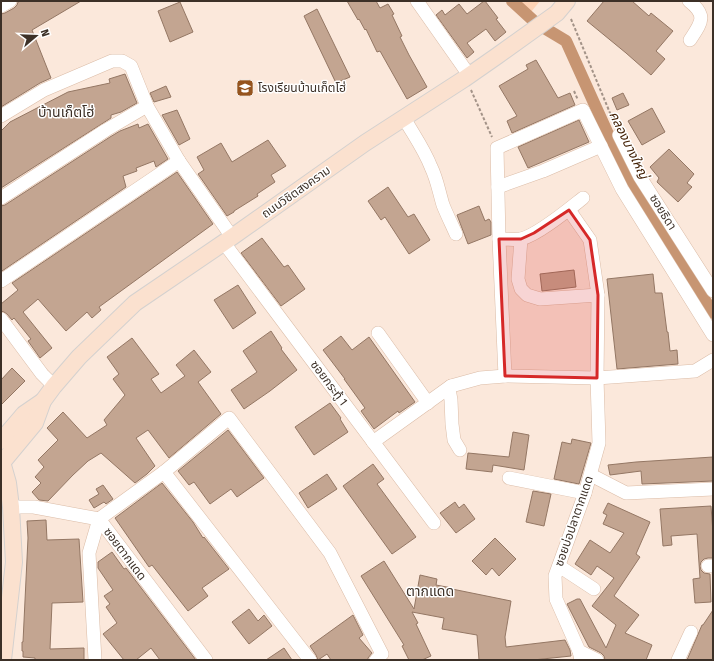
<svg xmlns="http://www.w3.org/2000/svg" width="714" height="661" font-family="'Fira Sans Condensed','Noto Sans Thai',sans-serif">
<rect width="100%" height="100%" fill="#fbe8db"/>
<polygon fill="#fed3b5" points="519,1 540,1 531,12"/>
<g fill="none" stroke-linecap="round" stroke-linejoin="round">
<polyline stroke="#c79572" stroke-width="12" points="512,1 536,23 566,41 627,176 713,313"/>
</g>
<g fill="#c3a591" stroke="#947764">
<polygon points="20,1 81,1 32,30 51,78 40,83 1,107 1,14 5,13 14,8 17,5 18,2"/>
<polygon points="347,1 376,1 380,8 388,4 394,14 392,15 402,36 400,37 409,55 427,87 407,99 380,51 377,52 366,29 365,30 359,19 358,20"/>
<polygon points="484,1 485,1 498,18 496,19 506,32 495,41 486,29 467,43 474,52 467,58 436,15 442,10 445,15 459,4 467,14"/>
<polygon points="604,1 632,1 649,16 651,13 673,31 656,51 665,59 651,75 626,53 587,21"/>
<polygon points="180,2 193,32 170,42 158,11"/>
<polygon points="317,9 350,77 336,83 304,16"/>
<polygon points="536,60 558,98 570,93 575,105 512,133 507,121 517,116 499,86 528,69 526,65"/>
<polygon points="125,74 137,103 121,112 111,115 111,118 1,188 1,131 10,122 68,92 110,83 109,79"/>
<polygon points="166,86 171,97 154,102 150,93"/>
<polygon points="623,93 629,105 617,110 612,98"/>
<polygon points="652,108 665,132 642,145 628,121"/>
<polygon points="177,110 190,139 179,145 162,115"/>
<polygon points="579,120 589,142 528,168 518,147"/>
<polygon points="138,124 139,128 148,124 168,159 156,167 154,161 136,168 137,171 123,176 126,187 2,271 1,269 1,206 5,205 110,137 120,131"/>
<polygon points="268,140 286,166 271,175 275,182 257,194 258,196 234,211 234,212 227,216 198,174 204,170 197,157 221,143 232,162"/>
<polygon points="669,149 694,174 687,183 692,187 678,202 657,182 659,178 650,167"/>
<polygon points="177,172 213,224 99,307 101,310 92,318 87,312 66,331 38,299 23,312 52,348 40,358 28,341 31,339 14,318 12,320 7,314 4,312 1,311 1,304 18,290 12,283"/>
<polygon points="388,187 408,217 414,214 430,240 409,254 385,217 381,220 368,201"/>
<polygon points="479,206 485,221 489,219 491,222 491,235 468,244 457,215"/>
<polygon points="262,238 284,267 288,265 305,289 281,306 241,253"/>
<polygon points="574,270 576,287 542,291 540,274"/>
<polygon points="653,274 655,293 662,293 667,332 668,332 670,351 677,350 678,364 617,369 607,279"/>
<polygon points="238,285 256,313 233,329 214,300"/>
<polygon points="271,331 282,348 281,349 297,370 270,391 244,409 231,390 257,372 243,351"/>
<polygon points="341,336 352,350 369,337 415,402 399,413 398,411 374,429 361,411 365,408 344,379 345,379 323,350"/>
<polygon points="132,338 159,374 151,379 161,393 185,376 176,365 194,350 211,372 198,382 221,414 169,458 148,430 136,438 155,466 147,474 135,483 101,453 88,461 73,475 48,501 39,500 32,492 41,483 35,477 44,467 38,460 58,440 47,428 63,412 87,438 107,425 104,420 125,395 113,379 119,374 107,357"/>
<polygon points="12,368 25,381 1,405 1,380"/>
<polygon points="330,403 341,418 340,419 348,432 314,455 295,427"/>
<polygon points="228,430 264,478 237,497 231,489 210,504 194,482 189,485 178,471"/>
<polygon points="513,432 529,435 524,470 493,465 492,472 466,469 468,453 509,457"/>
<polygon points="572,439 591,443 579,484 554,479 562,442 571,444"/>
<polygon points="713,457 713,481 642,484 641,471 610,475 608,465 636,462"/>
<polygon points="373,464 384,479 377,484 416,537 392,554 343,486"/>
<polygon points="327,474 337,489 308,508 299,493"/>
<polygon points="162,483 193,522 203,538 204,537 229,569 202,588 208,596 188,611 152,565 149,567 115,518"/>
<polygon points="103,485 113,499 106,504 104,502 94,508 89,500 99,494 96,489"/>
<polygon points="533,491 551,494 544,526 526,522"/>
<polygon points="455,502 459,508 464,504 475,519 456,533 440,513"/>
<polygon points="608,503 650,522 636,554 640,557 614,596 639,615 625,633 652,645 646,660 605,660 604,656 601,653 589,647 567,604 577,599 580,599 606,648 616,625 592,606 614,578 597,566 591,575 575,564 590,540 610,553 624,533 603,524 607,515 603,513"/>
<polygon points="711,506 713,533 713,558 708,558 704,559 701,562 700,566 701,570 704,573 710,574 711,602 695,603 693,579 700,578 697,534 671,536 672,545 663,546 660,509"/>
<polygon points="46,520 47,540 79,539 83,602 52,603 50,649 84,648 84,660 35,660 35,658 23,657 23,651 22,651 22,642 23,642 28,538 27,521"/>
<polygon points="495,538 516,559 499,576 492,568 486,575 472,561"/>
<polygon points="112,552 124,569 126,568 196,660 160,660 151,648 136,660 124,660 103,634 117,623 106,607 110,604 104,596 113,590 98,568 98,562"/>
<polygon points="384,561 414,609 420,575 437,579 436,585 452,588 452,589 511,601 505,637 506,647 565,640 570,650 571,656 533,660 479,660 477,635 442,629 444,618 412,612 418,623 416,624 431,656 422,660 409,660 402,646 404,645 361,576"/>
<polygon points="249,609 258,621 264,615 272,626 249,644 232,622"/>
<polygon points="713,610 713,660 687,660 702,625 703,625"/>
<polygon points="353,615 363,635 359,638 372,653 368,658 368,660 331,660 327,654 318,660 316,655 310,646"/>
<polygon points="284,648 292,660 266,660"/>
</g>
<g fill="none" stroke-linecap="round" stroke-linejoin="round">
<defs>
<g id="minor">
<polyline points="417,1 469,75"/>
<path d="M 689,1 C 708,16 701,23 690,40"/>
<polyline points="1,6 10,1"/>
<polyline points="1,116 44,90 112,61 122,61 131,66 147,106 179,161 232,237"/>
<path d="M 404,118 C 413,134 424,149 431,167 C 437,179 439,192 443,205 C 447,215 452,225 456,234"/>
<polyline points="619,135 640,177 713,291"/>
<polyline points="498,187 543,171 601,146"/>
<polyline points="1,198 106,130 147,106"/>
<polyline points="569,210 590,240 598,295 597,378 599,443 585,493 555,576 556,599 579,651 581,660"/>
<path d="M 499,239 C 506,239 514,240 521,239 C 538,235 569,209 583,198"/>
<polyline points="521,239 518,279 521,289 527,295 540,299 598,295"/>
<polyline points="224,243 434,523"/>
<polyline points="1,281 179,161"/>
<polyline points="1,319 42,374 54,386"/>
<polyline points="378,333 428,403"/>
<polyline points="505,376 499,239 497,148 583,110 622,189 713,335"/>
<polyline points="451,386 449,389 451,400 452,424 454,440 460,450"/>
<polyline points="373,442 451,386 480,378 505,376 597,378 695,371 713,360"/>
<polyline points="164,472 310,660"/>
<polyline points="591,475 626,493 713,489"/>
<polyline points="509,478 585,493"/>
<polyline points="11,507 34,507 99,519 206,660"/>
<polyline points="559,566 594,589"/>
<polyline points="708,566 713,566"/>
<polyline points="579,651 597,660"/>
<polyline points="95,660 89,553 99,519 164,472 229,418 330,553 382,654 376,660"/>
<polyline points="678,660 691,632"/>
</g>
<g id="major">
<polyline points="1,441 24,414 43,401"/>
<polyline points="1,460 2,462 8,483 11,507 14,562 3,660"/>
<polyline points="1,464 35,423 43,401 54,386 79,357 135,303 232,237 365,143 464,79 497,56 557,13 567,1"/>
</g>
</defs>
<use href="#minor" stroke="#dbbca7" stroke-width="14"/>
<use href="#major" stroke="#d4d1cf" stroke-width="18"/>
<g stroke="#a39388" stroke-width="2" stroke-dasharray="3 2" stroke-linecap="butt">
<polyline points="571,19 615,125"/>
<polyline points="471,90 492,137"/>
<polyline points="574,91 578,100"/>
</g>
<use href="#minor" stroke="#fff" stroke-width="13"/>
<use href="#major" stroke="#fbe1cf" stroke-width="16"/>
</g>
<path fill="#d62828" fill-opacity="0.2" stroke="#d62828" stroke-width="3" stroke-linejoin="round" d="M 569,210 L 590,240 L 598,295 L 597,378 L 505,376 L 499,239 L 521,239 L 534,233 Z"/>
<defs>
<symbol id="school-square" viewBox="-11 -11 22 22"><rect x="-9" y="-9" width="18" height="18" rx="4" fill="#95541e" stroke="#fff"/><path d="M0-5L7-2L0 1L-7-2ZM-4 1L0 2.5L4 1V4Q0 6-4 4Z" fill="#fff"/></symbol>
</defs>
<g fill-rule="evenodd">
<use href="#school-square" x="235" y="78" width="20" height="20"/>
</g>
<g text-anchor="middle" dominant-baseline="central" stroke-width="3" stroke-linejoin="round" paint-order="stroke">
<g font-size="12" fill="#3c3027" stroke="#fff" text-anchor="start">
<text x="258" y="88">โรงเรียนบ้านเก็ตโฮ่</text>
</g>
<g font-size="12" fill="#3c3027" stroke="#fff">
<text transform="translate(296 192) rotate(-35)">ถนนวิชิตสงคราม</text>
<text transform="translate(663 212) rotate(58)">ซอยธิดา</text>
<text transform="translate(329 383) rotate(53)">ซอยกระทู้ 1</text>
<text transform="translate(574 521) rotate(-71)">ซอยบ่อปลาตากแดด</text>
<text transform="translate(125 554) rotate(53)">ซอยตากแดด</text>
</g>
<g font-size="13" font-style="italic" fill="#422004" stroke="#fff">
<text transform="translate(629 145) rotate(64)">คลองบางใหญ่</text>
</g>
<g font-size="14" fill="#3c3027" stroke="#fff">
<text x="66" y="112">บ้านเก็ตโฮ่</text>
<text x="430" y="591">ตากแดด</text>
</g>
</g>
<rect width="714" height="661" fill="none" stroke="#3c3027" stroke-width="4"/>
<g transform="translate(36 36) rotate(71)" stroke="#ffffff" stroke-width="3" paint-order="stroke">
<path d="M0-3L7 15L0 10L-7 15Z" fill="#3c3027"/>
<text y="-6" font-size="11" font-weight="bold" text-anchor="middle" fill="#3c3027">N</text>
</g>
</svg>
